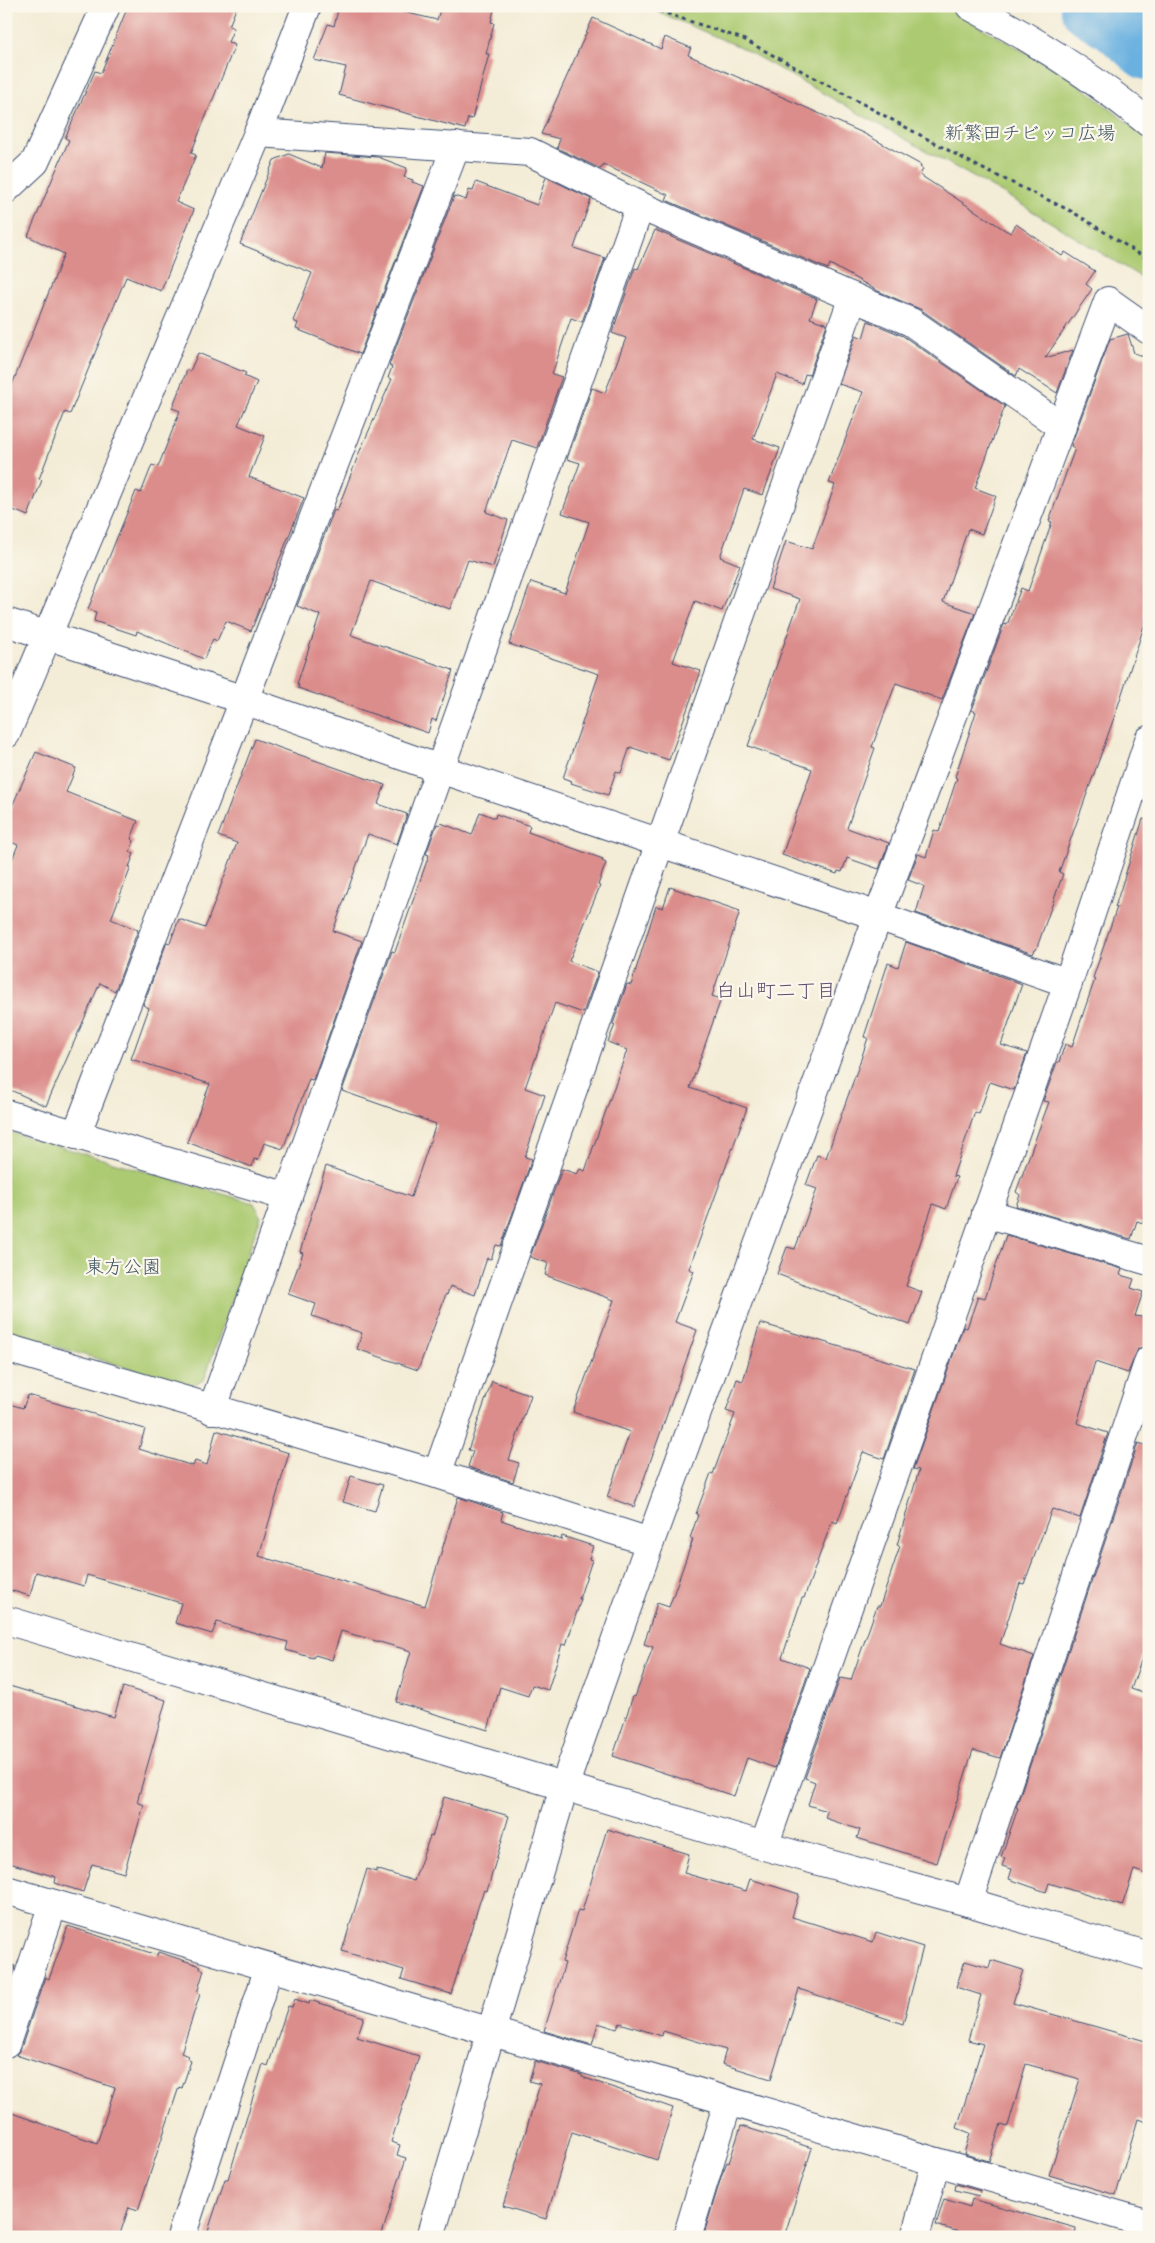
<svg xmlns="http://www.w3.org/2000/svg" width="1155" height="2243" font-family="'Patrick Hand','Klee One',sans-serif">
<rect width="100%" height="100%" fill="#fbf7ec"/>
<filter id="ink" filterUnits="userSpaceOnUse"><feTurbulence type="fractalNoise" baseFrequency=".02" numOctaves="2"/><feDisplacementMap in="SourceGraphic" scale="10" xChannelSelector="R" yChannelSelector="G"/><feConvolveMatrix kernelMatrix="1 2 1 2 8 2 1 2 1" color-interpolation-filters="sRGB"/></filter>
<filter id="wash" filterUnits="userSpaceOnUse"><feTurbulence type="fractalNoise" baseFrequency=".0096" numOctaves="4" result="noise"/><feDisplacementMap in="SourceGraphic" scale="20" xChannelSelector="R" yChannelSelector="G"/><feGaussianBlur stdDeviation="1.12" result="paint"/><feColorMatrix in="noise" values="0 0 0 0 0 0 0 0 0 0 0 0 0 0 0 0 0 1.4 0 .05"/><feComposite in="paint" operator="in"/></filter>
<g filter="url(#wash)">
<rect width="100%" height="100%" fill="#f3ecd6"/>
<g fill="#acca71" stroke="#647c68">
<polygon points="644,6 943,6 1070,77 1149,140 1149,282 1009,197 740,47"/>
<polygon points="6,1131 254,1203 261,1216 204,1380 190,1386 6,1332"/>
</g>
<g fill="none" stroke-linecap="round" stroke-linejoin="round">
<polyline stroke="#6ab1e0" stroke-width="65" points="1093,6 1118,21 1149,48"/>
</g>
<g id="blocks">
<g fill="#db8d8b">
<polygon points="128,6 237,6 229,26 234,28 228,42 235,45 191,153 196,155 176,202 194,210 161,291 126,277 70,414 65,412 39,479 42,480 28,516 6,507 6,400 64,254 28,236 69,140 65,138 95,71 101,73"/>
<polygon points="339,6 378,6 437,20 441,6 495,6 491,22 494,23 486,54 489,54 472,119 468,118 465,129 339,95 346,67 314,60 328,24 334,26"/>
<polygon points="593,18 661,49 665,37 691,48 688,55 863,133 921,165 920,167 923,169 920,175 1005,230 1011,233 1016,224 1062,256 1065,252 1095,271 1086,284 1092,289 1045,358 1073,350 1057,393 1019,369 1016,376 920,309 878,291 830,264 828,269 666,200 668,195 603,164 601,169 557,148 560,139 541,134"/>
<polygon points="325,153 378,157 407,168 404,177 413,180 412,182 424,186 360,354 296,329 298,323 293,321 312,273 240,244 274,160 289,154 322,168"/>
<polygon points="546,177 591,199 574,248 605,258 582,322 571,318 552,374 562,377 537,448 512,440 486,512 508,520 493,567 468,560 450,609 371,581 351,635 453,670 436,721 432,719 428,733 298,688 299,685 297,684 320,615 297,606 334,510 337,511 359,453 392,379 388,378 392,367 389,365 454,196 466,200 469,190 473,191 476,182 537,205"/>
<polygon points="655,230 817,299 810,318 827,324 809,375 805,374 802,384 777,374 753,439 780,448 763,495 744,489 720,557 740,565 722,611 695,601 673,662 701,671 669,760 630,747 621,773 616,771 608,795 571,783 572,781 563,778 599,674 509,644 531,582 565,593 589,522 562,513 580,463 567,459 592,388 605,393 626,338 612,333 635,268 638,269"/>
<polygon points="868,321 903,336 1005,406 975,488 996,496 982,534 968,529 943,602 975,613 942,700 896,683 872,747 875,748 847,828 889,843 879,869 847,858 842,872 838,871 837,874 782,855 812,769 748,746 800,599 770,589 786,541 812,549 835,485 829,483 863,392 839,384 856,335 863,338"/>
<polygon points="1128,334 1134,353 1149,358 1149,611 1115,715 1059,872 1063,874 1036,950 1035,950 1033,954 916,913 924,886 908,880 918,854 926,857 934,830 939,832 957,778 955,777 976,712 972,710 1004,624 1007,625 1021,588 1028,591 1052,522 1049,521 1075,448 1071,446 1074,437 1110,339"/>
<polygon points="198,353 246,373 244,376 257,382 238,425 265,436 249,477 304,498 251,631 226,621 217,641 213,639 204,659 137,631 136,635 94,621 96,612 88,609 136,491 141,493 152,465 158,467 180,411 172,408 187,370 190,371"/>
<polygon points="255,739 385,785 378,804 407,814 397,844 368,834 333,931 362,941 313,1080 309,1079 283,1149 264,1143 258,1160 254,1159 252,1167 187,1142 210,1084 131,1059 149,1008 143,1005 167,942 170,943 179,919 205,928 237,843 218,836"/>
<polygon points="36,752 76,768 66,792 138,821 131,839 134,841 130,852 134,854 129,867 131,867 111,919 138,930 115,991 100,983 46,1106 6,1088 6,874 18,845 6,840 6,820"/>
<polygon points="480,812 495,818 496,814 530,826 528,832 603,859 602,861 606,863 598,885 600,886 569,961 598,972 583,1013 555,1003 525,1088 545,1095 525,1157 532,1159 501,1246 496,1245 491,1259 487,1258 475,1295 450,1286 447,1295 446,1294 418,1370 357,1349 362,1333 312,1316 316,1304 288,1294 303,1253 300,1252 326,1166 411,1197 436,1124 342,1091 392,951 395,952 429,855 426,854 437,824 440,825 441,823 472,835"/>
<polygon points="1143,819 1149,820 1149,1205 1143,1223 1137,1221 1131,1239 1016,1206 1020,1195 1016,1192 1049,1102 1043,1101 1057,1062 1059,1062 1065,1044 1072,1047 1085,1008 1095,979 1093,978 1117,907 1115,907"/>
<polygon points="670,887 740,911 712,996 721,999 690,1088 747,1108 689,1269 694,1271 675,1322 697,1330 634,1507 607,1497 630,1432 573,1412 614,1300 545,1275 548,1263 530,1257 562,1169 577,1174 580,1169 585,1171 627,1050 608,1042 615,1025 613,1024 627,984 631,985 656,906 663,908"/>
<polygon points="906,942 1022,984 1001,1045 1027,1053 1014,1090 990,1082 979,1114 975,1112 953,1176 957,1177 946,1209 933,1204 906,1286 922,1292 910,1325 777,1274 787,1247 795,1249 817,1189 806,1185 817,1155 826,1158 859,1065 868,1038 864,1037 888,963 898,967"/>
<polygon points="1006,1235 1122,1269 1120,1275 1134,1279 1131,1288 1143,1292 1135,1316 1149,1318 1149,1345 1138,1349 1128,1373 1095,1362 1077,1423 1108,1433 1080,1518 1052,1509 1024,1584 1020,1583 1000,1644 1034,1656 1000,1758 973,1750 937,1863 857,1838 860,1830 825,1818 827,1811 808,1805 815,1782 805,1778 840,1678 851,1680 877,1606 880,1606 900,1546 897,1545 919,1470 913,1469 963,1327 967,1328 978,1296 985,1298"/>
<polygon points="760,1323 915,1369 884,1459 863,1452 837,1523 832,1521 804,1598 802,1598 782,1658 810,1668 775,1768 747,1758 734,1796 613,1756 633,1696 635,1697 653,1647 644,1644 657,1603 669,1607 693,1539 690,1538 698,1515 696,1514 711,1473 713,1474 735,1414 726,1411 737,1379 743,1381"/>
<polygon points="492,1381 531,1395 509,1460 519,1463 513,1482 468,1467 473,1451 468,1450"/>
<polygon points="28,1395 145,1429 139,1449 193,1466 195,1461 207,1465 216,1430 289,1453 259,1556 425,1606 458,1497 503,1512 501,1520 561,1540 562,1536 593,1546 589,1559 592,1560 579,1599 581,1599 566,1645 562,1644 548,1690 532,1685 528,1696 500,1687 488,1730 396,1702 411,1651 341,1631 332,1660 315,1655 313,1658 286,1650 288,1642 217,1622 212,1634 175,1623 181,1603 87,1575 84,1586 36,1572 30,1596 6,1589 6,1403 23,1408"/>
<polygon points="1138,1443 1149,1446 1149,1639 1131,1689 1149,1695 1149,1875 1134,1870 1122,1906 1049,1883 1046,1892 1009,1879 1012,1869 1002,1866 1005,1858 1001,1857 1018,1808 1016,1807"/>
<polygon points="351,1476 383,1485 375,1511 343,1502"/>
<polygon points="6,1685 114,1717 123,1687 166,1700 137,1802 144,1805 124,1873 92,1864 83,1892 55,1883 56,1877 6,1862"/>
<polygon points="444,1797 509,1816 487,1891 484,1890 481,1898 451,1994 401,1979 404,1970 342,1951 367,1869 376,1872 376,1869 414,1881 430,1836 432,1837"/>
<polygon points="607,1829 689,1854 684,1873 746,1891 750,1879 799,1894 792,1917 873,1942 876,1932 923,1947 903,2024 799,1989 771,2079 722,2064 726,2050 663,2031 662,2036 620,2023 617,2029 598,2023 592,2045 544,2031 565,1963 562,1962 578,1910 582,1911"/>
<polygon points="68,1926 157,1955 158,1952 201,1966 200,1969 204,1970 197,1993 200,1994 181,2053 188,2056 187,2059 191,2061 182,2088 179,2087 138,2210 129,2207 119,2237 6,2237 6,2111 97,2143 115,2088 16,2055 21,2048 45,1977 49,1979"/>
<polygon points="991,1960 1023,1970 1013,2003 1149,2042 1149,2123 1138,2119 1116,2195 1049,2175 1080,2079 1026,2064 1008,2126 1001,2124 989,2161 964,2154 970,2133 957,2128 983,2044 968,2040 981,1995 956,1987 965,1961 989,1968"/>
<polygon points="6,1963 15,1966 6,1993"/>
<polygon points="295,1999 309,2004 310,2000 364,2017 357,2037 419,2056 391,2142 400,2145 397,2155 406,2158 381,2237 206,2237 225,2179 228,2179 263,2064 268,2066 288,2006 292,2007"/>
<polygon points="535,2061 582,2075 582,2077 673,2108 657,2160 572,2132 546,2219 503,2206 540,2084 529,2081"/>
<polygon points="741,2126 812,2148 784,2237 703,2237 722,2174 727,2162 729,2163"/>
<polygon points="956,2184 980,2191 979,2196 955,2190"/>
<polygon points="944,2199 970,2207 972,2199 1076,2228 1075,2237 961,2237 962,2233 936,2225"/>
</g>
</g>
</g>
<g filter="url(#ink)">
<use href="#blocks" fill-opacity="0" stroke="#3b4b70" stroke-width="1"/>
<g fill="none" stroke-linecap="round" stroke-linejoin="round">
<defs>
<g id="minor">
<path d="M 970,6 C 1034,39 1094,78 1149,123"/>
<polyline points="258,133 530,152 640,206 911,322 1062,427"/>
<polyline points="6,189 35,162 106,6"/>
<polyline points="6,622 244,700 440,769 878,916 1068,983"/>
<polyline points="6,1114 288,1197"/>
<polyline points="76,1135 244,700 456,146"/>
<polyline points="986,1213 1149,1261"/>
<polyline points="6,1348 437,1474 650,1542"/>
<polyline points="212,1410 640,206"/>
<polyline points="437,1474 853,297"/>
<polyline points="764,1846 1068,983 1149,740"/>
<polyline points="6,1890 1149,2224"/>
<polyline points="968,1902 1149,1360"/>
<polyline points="6,2043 53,1904"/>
<polyline points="181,2237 269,1967"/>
<polyline points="430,2237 564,1787 650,1542 878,916 1108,301 1149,330"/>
<polyline points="687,2237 728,2102"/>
<polyline points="915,2237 936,2162"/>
</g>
<g id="tertiary">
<polyline points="6,734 258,133 307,6"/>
<polyline points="6,1620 764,1846 968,1902 1149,1956"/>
</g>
</defs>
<use href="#minor" stroke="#3b4b70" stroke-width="30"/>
<use href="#tertiary" stroke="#3b4b70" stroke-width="30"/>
<polyline stroke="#3b4b70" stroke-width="3" stroke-dasharray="4 4" stroke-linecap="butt" points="644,6 743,39 981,168 1071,211 1149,260"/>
<use href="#minor" stroke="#fff" stroke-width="28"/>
<use href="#tertiary" stroke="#fff" stroke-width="28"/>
</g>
</g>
<g text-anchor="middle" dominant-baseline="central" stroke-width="4.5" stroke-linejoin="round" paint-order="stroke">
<g font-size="19" fill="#3f5663" stroke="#fbf7ec">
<text x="1030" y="132">新繁田チビッコ広場</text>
<text x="123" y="1266">東方公園</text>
</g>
<g font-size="20" fill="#5e506e" stroke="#fbf7ec">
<text x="776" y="989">白山町二丁目</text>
</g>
</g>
<rect width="1155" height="2243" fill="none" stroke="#fbf7ec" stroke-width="25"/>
</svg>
